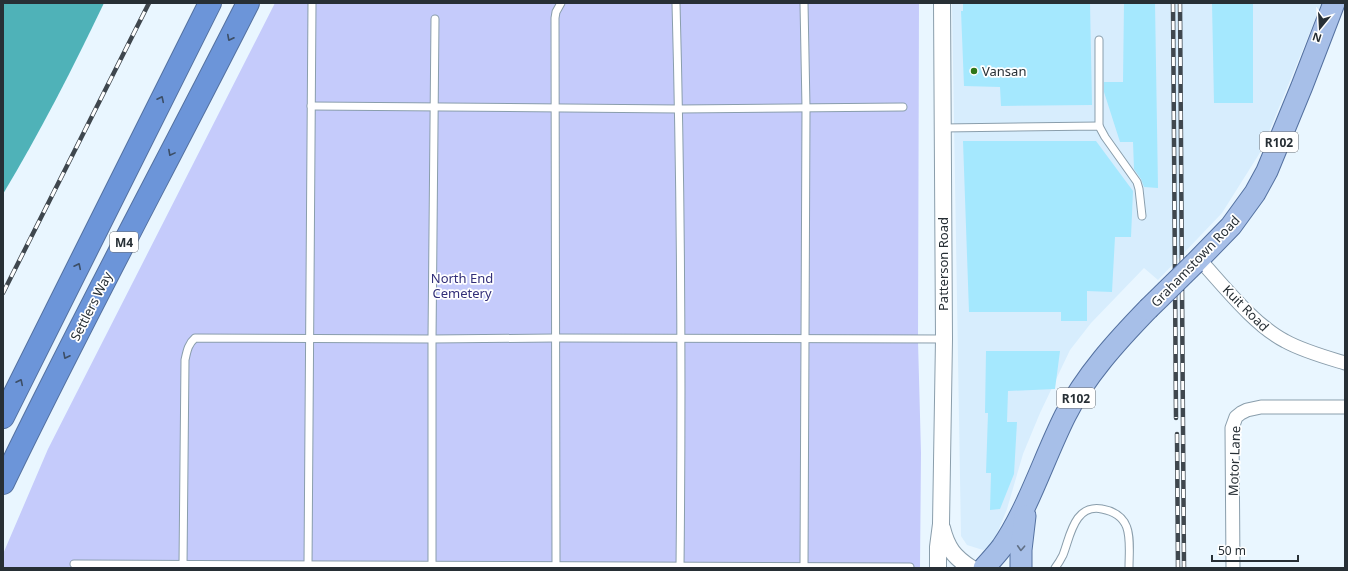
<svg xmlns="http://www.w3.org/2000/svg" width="1348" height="571" font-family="'Noto Sans',sans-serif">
<rect width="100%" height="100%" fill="#e9f6ff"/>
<polygon fill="#d7edfd" points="952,3 1322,3 1261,151 1222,213 1158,280 1144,268 1091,323 1070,350 1040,413 1023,454 1007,509 992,546 983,550 967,545 961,536"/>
<polygon fill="#c5cbfb" points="275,3 919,3 918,341 921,453 920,568 3,568 3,554 48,449"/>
<path fill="#4fb2b8" d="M 3,3 L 104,3 C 73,68 40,132 3,194 Z"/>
<g fill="#a5e8fe">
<polygon points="963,3 1090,3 1092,105 1001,106 1000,87 964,86 961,11 963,11"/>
<polygon points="1124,3 1155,3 1158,188 1144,187 1141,179 1134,169 1133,142 1120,142 1104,92 1104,82 1123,82"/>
<polygon points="1212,3 1253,3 1253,103 1214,103"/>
<polygon points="963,141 1096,141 1133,191 1131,237 1115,237 1112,292 1087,291 1087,321 1061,321 1061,312 969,312"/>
<polygon points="986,351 1060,351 1055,389 1008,391 1007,422 1017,422 1014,474 1000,509 990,510 991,473 986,473 988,413 985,413"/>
</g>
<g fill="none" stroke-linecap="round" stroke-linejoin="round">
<defs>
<g id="service">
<path d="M 676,3 C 681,191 682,379 680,567"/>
<polyline points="804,3 806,108 804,568"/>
<polyline points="1099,40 1099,126"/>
<polyline points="311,106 679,109 903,107"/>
<polyline points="943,128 1099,126 1105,137 1137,182 1139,189 1142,216"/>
<polyline points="74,564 910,567"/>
<path d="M 183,565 L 185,360 C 187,351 188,344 195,338 L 432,339 L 555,338 L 944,339"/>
<polyline points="308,565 312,3"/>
<polyline points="432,566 432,339 435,19"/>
<polyline points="556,566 555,18 556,12 561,3"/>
<path d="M 1055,568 C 1058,564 1061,559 1063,555 C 1068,542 1070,529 1078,518 C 1084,510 1093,507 1102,509 C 1135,515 1129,542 1129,568"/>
</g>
<g id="minor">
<path d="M 1199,259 C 1223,285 1254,325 1285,341 C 1303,351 1325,357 1345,363"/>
<polyline points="1233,568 1232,428 1236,417 1241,413 1247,410 1261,407 1345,407"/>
</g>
<g id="tertiary">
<path d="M 942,528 C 947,548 954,557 971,568"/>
<polyline points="938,568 938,547 941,524 944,339 942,3"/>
</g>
<g id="primary">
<polyline points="1195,263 1231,226 1255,193 1267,171 1302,86 1334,3"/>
<path d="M 984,568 C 990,561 996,555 1002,547 C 1028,509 1044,458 1065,416 C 1085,376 1117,341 1148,309"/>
<polyline points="1021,568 1021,550 1025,516"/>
</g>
<g id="motorway">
<polyline points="3,417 210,3"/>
<path d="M 3,483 C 81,321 167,163 248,3"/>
</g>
</defs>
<use href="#service" stroke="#8a9eac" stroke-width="9"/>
<use href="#minor" stroke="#8a9eac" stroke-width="15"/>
<use href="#tertiary" stroke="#8a9eac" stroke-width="18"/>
<use href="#primary" stroke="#5471a0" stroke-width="23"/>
<use href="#motorway" stroke="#5471a0" stroke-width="24"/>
<use href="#service" stroke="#fff" stroke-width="7"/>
<use href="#minor" stroke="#fff" stroke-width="13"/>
<use href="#tertiary" stroke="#fff" stroke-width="16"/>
<use href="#primary" stroke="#a7bfe8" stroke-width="21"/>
<use href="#motorway" stroke="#6c95d9" stroke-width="22"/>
<defs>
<g id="rail">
<polyline points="1173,3 1176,418"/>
<polyline points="1180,3 1184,568"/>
<polyline points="3,293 149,3"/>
<polyline points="1177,434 1178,568"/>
</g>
</defs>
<use href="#rail" stroke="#3f474e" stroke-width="4.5"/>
<use href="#rail" stroke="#fff" stroke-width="3" stroke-dasharray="9" stroke-linecap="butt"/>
<defs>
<polyline id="primary-bridge" points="1148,309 1195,263"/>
</defs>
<use href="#primary-bridge" stroke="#5471a0" stroke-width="23" stroke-linecap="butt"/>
<use href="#primary-bridge" stroke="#a7bfe8" stroke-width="21"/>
</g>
<defs><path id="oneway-chevron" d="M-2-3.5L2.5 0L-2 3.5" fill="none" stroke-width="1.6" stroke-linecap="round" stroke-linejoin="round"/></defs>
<g stroke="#3c4e66">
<use href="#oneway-chevron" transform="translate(230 38) rotate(117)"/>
<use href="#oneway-chevron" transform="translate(161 99) rotate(-64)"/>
<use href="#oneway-chevron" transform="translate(171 153) rotate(118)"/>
<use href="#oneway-chevron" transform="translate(78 266) rotate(-64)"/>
<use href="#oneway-chevron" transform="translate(66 356) rotate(117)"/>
<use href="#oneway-chevron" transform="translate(20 382) rotate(-64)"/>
</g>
<use stroke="#617086" href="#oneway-chevron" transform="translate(1021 548) rotate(93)"/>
<circle fill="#2e761a" stroke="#fff" stroke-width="1.5" cx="974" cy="71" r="4"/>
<g text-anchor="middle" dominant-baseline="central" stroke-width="3.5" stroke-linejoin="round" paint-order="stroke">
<g fill="#fff" stroke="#686d72" stroke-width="1">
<rect x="1260" y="132" width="38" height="20" rx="3"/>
<rect x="110" y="232" width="28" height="20" rx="3"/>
<rect x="1057" y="388" width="38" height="20" rx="3"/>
</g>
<g font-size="12" font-weight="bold" fill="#272f35">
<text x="1279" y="142">R102</text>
<text x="124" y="242">M4</text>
<text x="1076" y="398">R102</text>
</g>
<g font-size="13" fill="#272f35" stroke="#fff" text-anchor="start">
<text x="982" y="71">Vansan</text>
</g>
<g font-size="13" fill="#272f35" stroke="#fff">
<text transform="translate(1195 261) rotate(-46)">Grahamstown Road</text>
<text transform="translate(943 264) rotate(-90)">Patterson Road</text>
<text transform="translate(91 306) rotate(-63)">Settlers Way</text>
<text transform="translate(1246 308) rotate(45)">Kuit Road</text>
<text transform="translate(1234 461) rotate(-88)">Motor Lane</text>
</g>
<g font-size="13" fill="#322f79" stroke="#fff">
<text x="462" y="278">North End<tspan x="462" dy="15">Cemetery</tspan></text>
</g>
</g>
<rect width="1348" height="571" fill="none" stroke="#272f35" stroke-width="8"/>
<g transform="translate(1320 28) rotate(198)" stroke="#ffffff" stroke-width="3" paint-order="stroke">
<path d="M0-3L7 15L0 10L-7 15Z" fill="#272f35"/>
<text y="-6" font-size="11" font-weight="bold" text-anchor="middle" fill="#272f35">N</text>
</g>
<path d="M1212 555v6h86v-6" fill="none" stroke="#272f35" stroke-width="2"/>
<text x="1218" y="555" font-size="12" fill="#272f35" stroke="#ffffff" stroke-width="3" paint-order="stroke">50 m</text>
</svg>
